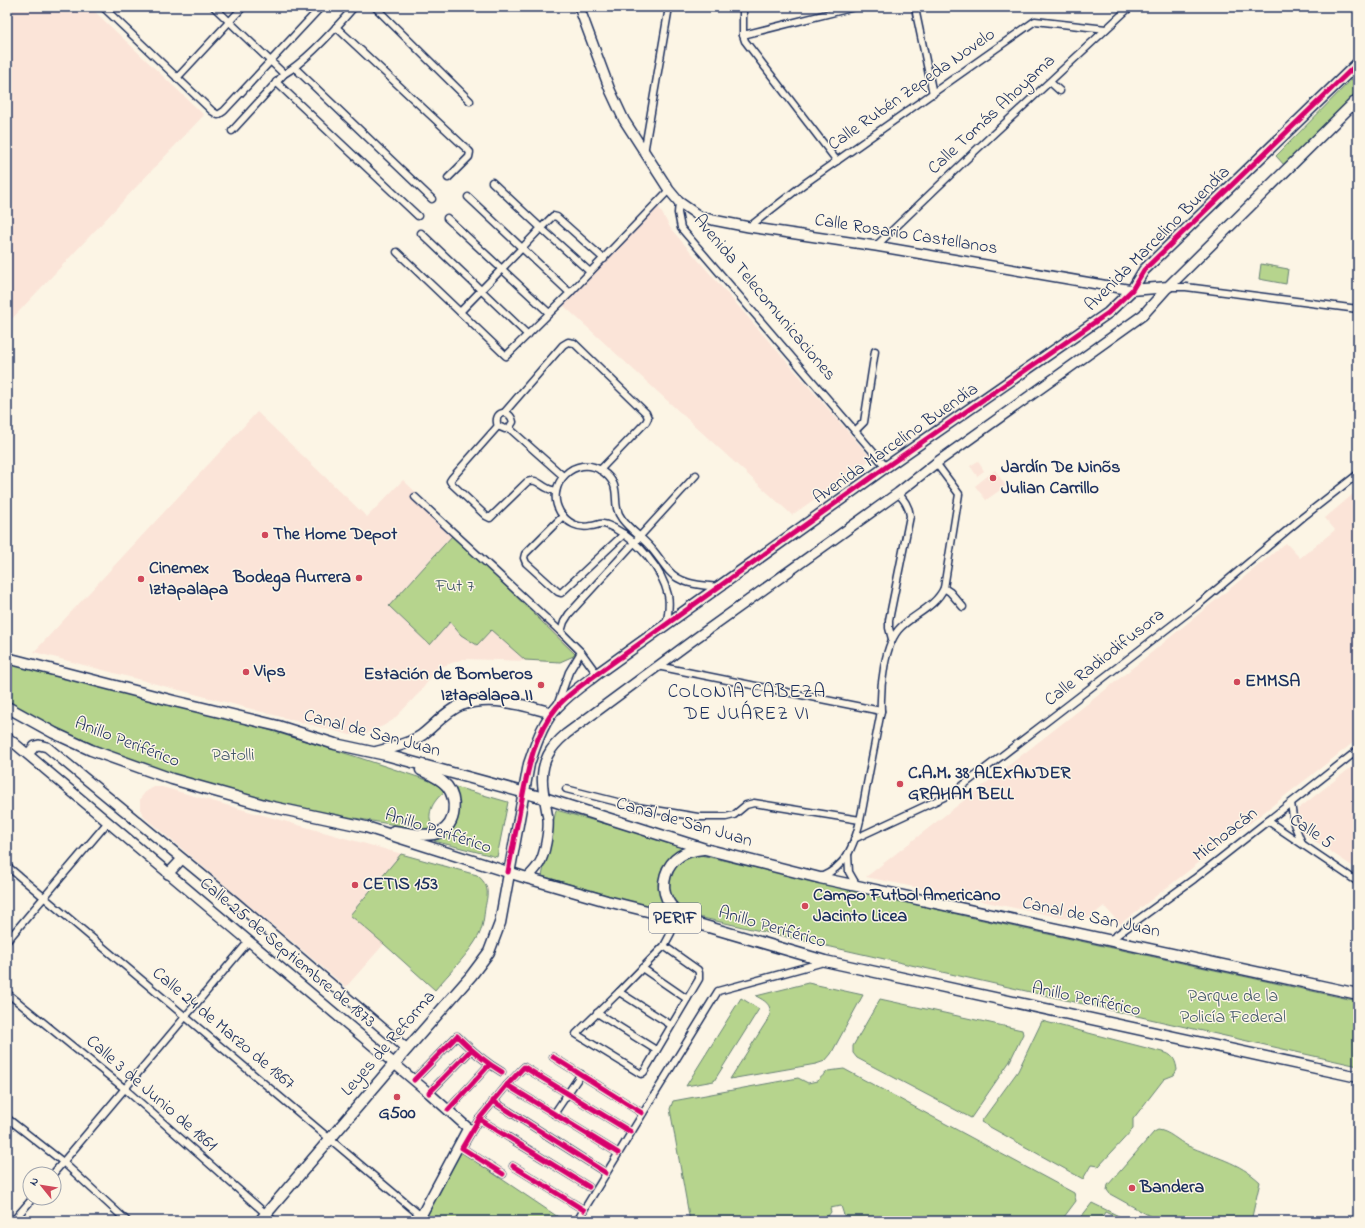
<svg xmlns="http://www.w3.org/2000/svg" width="1365" height="1228" font-family="'Indie Flower',sans-serif">
<rect width="100%" height="100%" fill="#fcf5e5"/>
<filter id="ink" filterUnits="userSpaceOnUse"><feTurbulence type="fractalNoise" baseFrequency=".025" numOctaves="2"/><feDisplacementMap in="SourceGraphic" scale="8" xChannelSelector="R" yChannelSelector="G"/><feConvolveMatrix kernelMatrix="1 2 1 2 8 2 1 2 1" color-interpolation-filters="sRGB"/></filter>
<g filter="url(#ink)">
<g fill="#fbe4d8">
<polygon points="7,7 90,7 204,115 7,324"/>
<polygon points="658,206 671,229 872,459 792,515 562,304"/>
<polygon points="257,412 367,517 403,480 581,650 576,655 560,662 463,659 438,668 420,692 393,720 383,726 362,735 350,735 34,652"/>
<polygon points="978,461 984,471 977,476 970,466"/>
<polygon points="995,470 1006,486 986,500 975,486"/>
<polygon points="1358,490 1358,739 1120,924 1104,906 1088,919 1070,914 1068,919 866,877 1114,683 1286,543 1300,558 1335,530 1325,518"/>
<polygon points="1358,762 1358,870 1298,830 1298,809"/>
<polygon points="154,787 162,787 477,875 484,881 488,889 487,897 480,934 472,947 435,990 384,944 346,987 144,817 140,808 140,799 146,791"/>
</g>
<g fill="#b6d48d" stroke="#688276">
<polygon points="1358,73 1358,96 1286,167 1276,156"/>
<polygon points="1261,264 1288,269 1286,284 1259,279"/>
<polygon points="453,535 576,655 560,662 525,660 491,630 477,645 461,635 450,622 430,645 389,606"/>
<path d="M 7,662 L 239,721 L 354,756 L 430,781 L 440,787 L 444,792 C 432,802 425,815 434,830 L 427,830 C 345,817 262,803 182,777 C 122,758 63,733 7,704 Z"/>
<polygon points="452,786 508,802 497,857 434,841 445,835 454,825"/>
<polygon points="556,810 688,847 673,854 662,867 658,885 662,899 668,913 542,876"/>
<path d="M 401,854 L 477,875 C 490,886 488,893 485,908 C 484,916 483,927 479,935 C 470,953 448,974 435,990 L 384,944 L 350,915 Z"/>
<path d="M 696,854 L 978,919 L 1358,1001 L 1358,1066 L 694,916 C 687,913 679,909 674,902 C 664,887 669,867 684,858 C 687,856 692,855 696,854 Z"/>
<path d="M 808,983 L 863,995 L 831,1054 L 825,1061 L 816,1064 L 730,1079 L 770,1016 C 772,1004 765,1001 756,996 Z"/>
<polygon points="741,998 759,1009 714,1081 686,1086"/>
<polygon points="880,999 1022,1030 1023,1034 1010,1061 971,1118 857,1058 853,1053 853,1046"/>
<path d="M 1042,1021 L 1166,1053 C 1174,1056 1176,1062 1177,1070 L 1174,1075 L 1164,1079 L 1133,1119 L 1133,1129 L 1099,1166 L 1091,1165 L 1083,1179 L 981,1122 L 1018,1071 Z"/>
<polygon points="844,1069 1074,1193 1076,1201 1061,1221 846,1221 841,1206 830,1208 831,1212 828,1216 800,1221 690,1221 670,1109 673,1101 798,1078 808,1083 817,1081 828,1071"/>
<path d="M 1158,1130 C 1169,1131 1178,1141 1188,1146 C 1214,1157 1239,1162 1260,1182 L 1251,1221 L 1159,1221 L 1110,1194 L 1107,1190 L 1108,1185 L 1154,1132 Z"/>
<polygon points="460,1151 564,1221 431,1221 426,1214"/>
<polygon points="1092,1203 1129,1221 1124,1221 1105,1212 1100,1221 1078,1221"/>
</g>
<g fill="none" stroke-linecap="round" stroke-linejoin="round">
<defs>
<g id="street">
<polyline points="103,7 212,111 218,115 224,111 321,7"/>
<polyline points="214,7 284,74"/>
<polyline points="375,7 470,101"/>
<polyline points="743,7 743,35 745,41 837,161"/>
<polyline points="916,7 916,13 933,94"/>
<polyline points="336,27 469,151 470,152 469,157 448,178"/>
<polyline points="743,35 855,7"/>
<polyline points="295,68 432,199"/>
<polyline points="177,78 243,7"/>
<polyline points="276,82 418,216"/>
<polyline points="1050,82 1060,91"/>
<path d="M 232,131 L 284,74 C 308,60 336,28 354,7"/>
<polyline points="644,153 669,7"/>
<polyline points="492,182 541,228 553,216 557,217 604,259"/>
<polyline points="679,202 678,213 681,228 886,467"/>
<polyline points="447,218 549,313"/>
<polyline points="749,227 804,184 1035,21 1106,29"/>
<polyline points="421,233 528,335"/>
<polyline points="876,246 974,152 1130,7"/>
<polyline points="397,252 506,356 570,293 522,248 541,228 590,272"/>
<polyline points="1168,287 1186,287 1358,309"/>
<polyline points="570,293 669,190"/>
<polyline points="460,312 522,248 468,197"/>
<polyline points="504,413 563,345 568,342 574,343 646,413 648,418 646,422 600,470"/>
<path d="M 498,426 L 452,478 L 450,481 L 452,484 L 486,516 L 490,518 L 527,482 C 536,478 539,484 547,488 C 550,490 553,490 556,491"/>
<path d="M 509,428 L 513,422 C 510,407 492,412 498,426 L 505,429 L 509,428 L 563,476"/>
<polyline points="855,431 864,422 875,351"/>
<polyline points="415,497 561,632 581,652 597,674"/>
<polyline points="563,516 525,554 524,558 526,563 558,592 561,593 624,534"/>
<polyline points="944,588 950,592 963,607"/>
<path d="M 666,625 C 668,616 670,605 668,595 C 662,569 638,541 614,528 C 611,527 607,524 603,524 C 600,523 595,526 591,526 C 579,529 567,523 560,512 C 544,485 576,453 602,471 C 625,487 609,502 622,519 C 631,531 643,538 652,549 C 658,556 663,564 669,571 C 681,585 702,585 719,587"/>
<polyline points="561,632 564,622 569,614 696,475"/>
<path d="M 892,639 L 889,628 L 889,620 L 910,516 C 909,506 904,500 898,493"/>
<polyline points="657,666 881,711"/>
<polyline points="558,703 569,672 581,652"/>
<polyline points="566,789 637,807 698,817 726,817 734,815 746,805 754,803 860,820"/>
<polyline points="1291,803 1294,824 1302,843"/>
<polyline points="1268,821 1358,882"/>
<polyline points="854,839 953,793 1050,719 1198,605 1303,517 1358,474"/>
<polyline points="848,854 849,872 857,886"/>
<polyline points="7,866 421,1216"/>
<path d="M 821,877 C 833,872 841,865 848,854 C 859,834 862,811 866,789 C 871,763 876,737 881,711 C 880,688 884,643 901,627 C 915,614 936,606 944,588 L 959,494 L 936,463"/>
<polyline points="1110,940 1194,879 1358,750"/>
<polyline points="7,941 108,822"/>
<polyline points="664,946 698,970 699,973 699,979 644,1072 641,1074 576,1034 619,992 664,946 671,933 675,918"/>
<polyline points="642,968 687,999"/>
<polyline points="619,992 671,1025"/>
<polyline points="7,993 125,1089 274,1221"/>
<polyline points="597,1013 656,1050"/>
<polyline points="553,1057 642,1113"/>
<path d="M 414,1080 L 457,1036 C 471,1050 485,1062 502,1072"/>
<polyline points="507,1085 618,1153"/>
<polyline points="429,1093 471,1050"/>
<polyline points="493,1101 606,1173"/>
<polyline points="448,1110 489,1065"/>
<polyline points="554,1114 581,1074"/>
<polyline points="7,1118 63,1162 127,1221"/>
<polyline points="479,1119 589,1187"/>
<polyline points="513,1166 584,1210"/>
<polyline points="53,1174 249,941"/>
<polyline points="503,1174 462,1148 479,1119 507,1085 524,1067 631,1132"/>
<polyline points="13,1221 33,1198"/>
<polyline points="577,1221 718,991 824,962"/>
</g>
<g id="secondary">
<polyline points="579,7 610,90 624,120 669,190 679,202 699,216 713,220 749,227 876,246 1132,290"/>
<polyline points="7,737 429,1093 468,1128 421,1216 424,1221"/>
<polyline points="28,754 35,746 39,745 47,747 53,752 235,902 407,1049"/>
<polyline points="168,874 182,859"/>
<path d="M 527,878 C 531,874 536,869 539,864 C 545,855 549,830 548,819 C 545,797 537,776 548,755 C 552,747 559,740 566,734 L 696,638 L 898,493 L 936,463 L 1143,315 L 1168,287"/>
</g>
<g id="primary">
<polyline points="1132,290 1168,287 1358,99"/>
<polyline points="7,658 174,701 278,726 335,744 386,755 544,798 705,849 820,878 1358,994"/>
<polyline points="7,707 54,733 91,750 172,779 268,806 366,827 527,878 607,901 688,921 825,961 1358,1077"/>
<path d="M 376,752 C 391,748 409,744 422,735 C 435,725 446,711 461,705 C 491,695 524,705 552,713"/>
<path d="M 394,831 C 408,833 427,838 440,832 C 457,824 457,799 447,786 C 440,778 430,774 421,770"/>
<path d="M 686,920 C 679,914 671,908 667,899 C 660,884 666,865 680,856 C 687,851 695,850 703,849"/>
<path d="M 260,1221 L 394,1064 L 471,976 L 489,952 L 500,923 L 529,764 C 536,744 543,721 558,706 C 570,693 584,684 597,674 L 886,467 L 1108,313 L 1132,290 L 1144,270 L 1358,63"/>
</g>
</defs>
<use href="#street" stroke="#1b2f5e" stroke-width="9"/>
<use href="#secondary" stroke="#1b2f5e" stroke-width="12"/>
<use href="#primary" stroke="#1b2f5e" stroke-width="13"/>
<use href="#street" stroke="#fcf5e5" stroke-width="6"/>
<use href="#secondary" stroke="#fcf5e5" stroke-width="9"/>
<use href="#primary" stroke="#fcf5e5" stroke-width="10"/>
<defs>
<g id="cycleway">
<path d="M 508,872 C 512,851 516,830 520,809 C 527,774 533,735 557,707 C 568,694 583,684 597,674 L 886,467 L 1108,313 L 1132,290 L 1144,270 L 1358,63"/>
<polyline points="553,1057 642,1113"/>
<path d="M 414,1080 L 457,1036 C 471,1050 485,1062 502,1072"/>
<polyline points="507,1085 618,1153"/>
<polyline points="429,1093 471,1050"/>
<polyline points="493,1101 606,1173"/>
<polyline points="448,1110 489,1065"/>
<polyline points="479,1119 589,1187"/>
<polyline points="513,1166 584,1210"/>
<polyline points="503,1174 462,1148 479,1119 507,1085 524,1067 631,1132"/>
</g>
</defs>
<use href="#cycleway" stroke="#fcf5e5" stroke-width="8"/>
<use href="#cycleway" stroke="#d6006c" stroke-width="5"/>
</g>
</g>
<g fill="#d1495b" stroke="#fcf5e5" stroke-width="1.5">
<circle cx="993" cy="478" r="4"/>
<circle cx="265" cy="535" r="4"/>
<circle cx="359" cy="578" r="4"/>
<circle cx="141" cy="579" r="4"/>
<circle cx="246" cy="672" r="4"/>
<circle cx="1237" cy="682" r="4"/>
<circle cx="541" cy="685" r="4"/>
<circle cx="900" cy="784" r="4"/>
<circle cx="355" cy="885" r="4"/>
<circle cx="805" cy="906" r="4"/>
<circle cx="397" cy="1097" r="4"/>
<circle cx="1132" cy="1188" r="4"/>
</g>
<g text-anchor="middle" dominant-baseline="central" stroke-width="3" stroke-linejoin="round" paint-order="stroke">
<rect fill="#fcf5e5" stroke="#5e6a86" stroke-width="1" x="649" y="903" width="52" height="30" rx="3"/>
<g font-size="17" font-weight="bold" fill="#1b2f5e">
<text x="675" y="918">PERIF</text>
</g>
<g font-size="18" fill="#1b2f5e" stroke="#fcf5e5">
<text transform="translate(912 90) rotate(-35)">Calle Rubén Zepeda Novelo</text>
<text transform="translate(992 115) rotate(-43)">Calle Tomás Ahoyama</text>
<text transform="translate(906 235) rotate(9)">Calle Rosario Castellanos</text>
<text transform="translate(1158 239) rotate(-45)">Avenida Marcelino Buendía</text>
<text transform="translate(764 298) rotate(50)">Avenida Telecomunicaciones</text>
<text transform="translate(896 444) rotate(-35)">Avenida Marcelino Buendía</text>
<text transform="translate(1105 658) rotate(-38)">Calle Radiodifusora</text>
<text transform="translate(372 734) rotate(15)">Canal de San Juan</text>
<text transform="translate(127 743) rotate(21)">Anillo Periférico</text>
<text transform="translate(684 823) rotate(16)">Canal de San Juan</text>
<text transform="translate(438 832) rotate(18)">Anillo Periférico</text>
<text transform="translate(1311 832) rotate(34)">Calle 5</text>
<text transform="translate(1226 835) rotate(-38)">Michoacán</text>
<text transform="translate(1091 918) rotate(12)">Canal de San Juan</text>
<text transform="translate(772 928) rotate(16)">Anillo Periférico</text>
<text transform="translate(287 953) rotate(40)">Calle 25 de Septiembre de 1873</text>
<text transform="translate(1086 1000) rotate(12)">Anillo Periférico</text>
<text transform="translate(223 1029) rotate(40)">Calle 24 de Marzo de 1867</text>
<text transform="translate(389 1044) rotate(-49)">Leyes de Reforma</text>
<text transform="translate(151 1094) rotate(41)">Calle 3 de Junio de 1861</text>
</g>
<g font-size="18" font-weight="bold" fill="#1b2f5e" stroke="#fcf5e5" text-anchor="start">
<text x="1001" y="468">Jardín De Ninõs<tspan x="1001" dy="21">Julian Carrillo</tspan></text>
<text x="273" y="535">The Home Depot</text>
<text x="149" y="569">Cinemex<tspan x="149" dy="21">Iztapalapa</tspan></text>
<text x="351" y="578" text-anchor="end">Bodega Aurrera</text>
<text x="254" y="672">Vips</text>
<text x="533" y="675" text-anchor="end">Estación de Bomberos<tspan x="533" dy="21">Iztapalapa II</tspan></text>
<text x="1245" y="682">EMMSA</text>
<text x="908" y="774">C.A.M. 38 ALEXANDER<tspan x="908" dy="21">GRAHAM BELL</tspan></text>
<text x="363" y="885">CETIS 153</text>
<text x="813" y="896">Campo Futbol Americano<tspan x="813" dy="21">Jacinto Licea</tspan></text>
<text x="397" y="1114" text-anchor="middle">G500</text>
<text x="1140" y="1188">Bandera</text>
</g>
<g font-size="18" fill="#42586a" stroke="#fcf5e5">
<text x="455" y="587">Fut 7</text>
<text x="233" y="756">Patolli</text>
<text x="1233" y="997">Parque de la<tspan x="1233" dy="21">Policía Federal</tspan></text>
</g>
<g font-size="19" letter-spacing="1" fill="#1b2f5e" stroke="#fcf5e5">
<text x="747" y="692">COLONIA CABEZA<tspan x="747" dy="22">DE JUÁREZ VI</tspan></text>
</g>
</g>
<rect width="1365" height="1228" fill="none" stroke="#fcf5e5" stroke-width="24"/>
<rect x="12" y="12" width="1341" height="1204" fill="none" stroke="#1b2f5e" stroke-width="1.5" filter="url(#ink)"/>
<g transform="translate(42 1186) rotate(300)"><circle r="19" fill="#fcf5e5" stroke="#a2a6af"/>
<path d="M0-3L7 15L0 10L-7 15Z" fill="#d1495b"/>
<text y="-6" font-size="11" font-weight="bold" text-anchor="middle" fill="#1b2f5e">N</text>
</g>
</svg>
